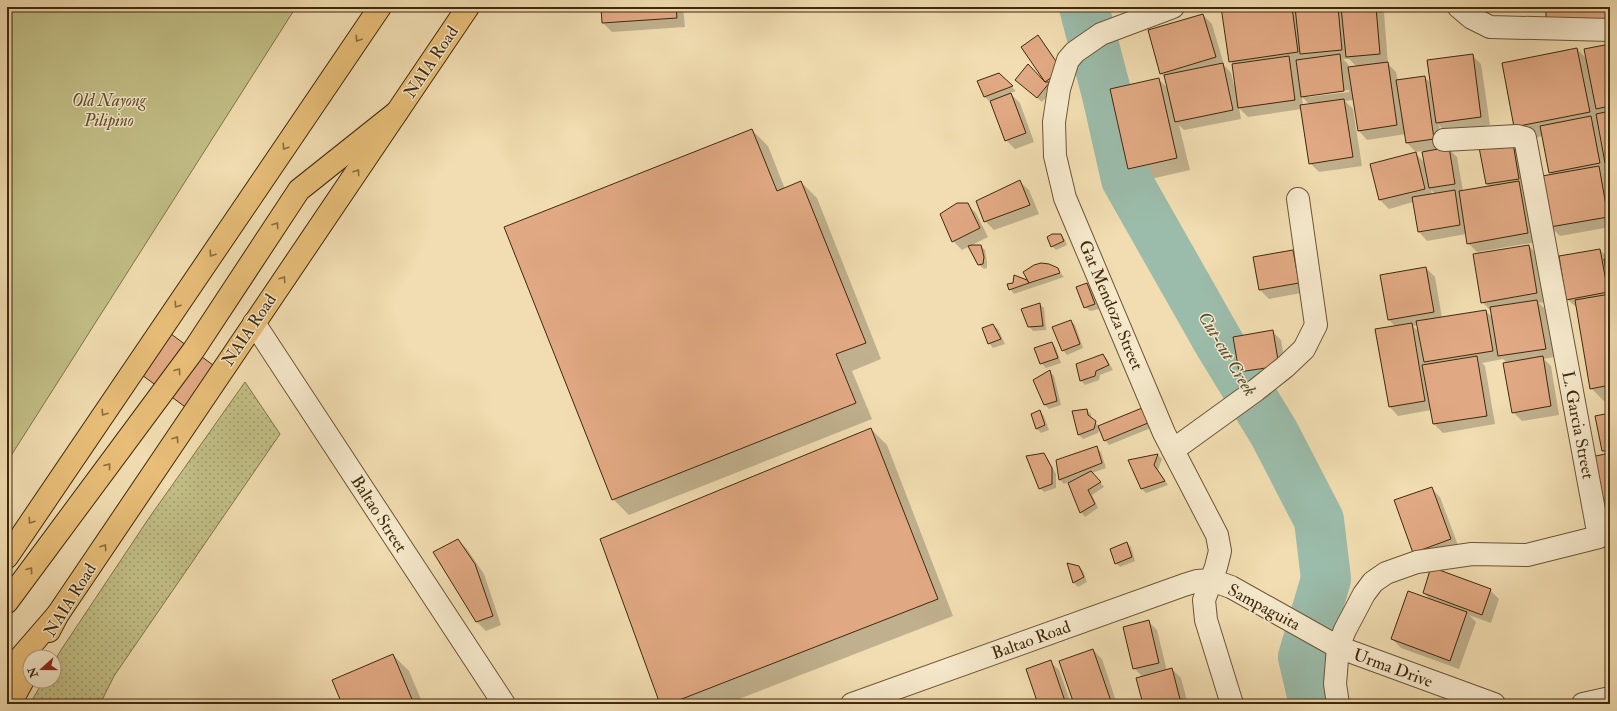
<svg xmlns="http://www.w3.org/2000/svg" width="1617" height="711" font-family="'IM FELL Double Pica',serif">
<defs>
<pattern id="grass-dots" width="8" height="8" patternUnits="userSpaceOnUse"><rect width="8" height="8" fill="#c2bf86"/><path d="M2 2h.1M6 6h.1" fill="none" stroke="#9f9b6c" stroke-width="1.8" stroke-linecap="round"/></pattern>
</defs>
<rect width="100%" height="100%" fill="#f1ddb1"/>
<filter id="stains"><feTurbulence type="fractalNoise" baseFrequency=".005" numOctaves="4"/><feColorMatrix values="0 0 0 0 .2 0 0 0 0 .09 0 0 0 0 .02 0 0 0 .5 -.17"/></filter>
<radialGradient id="worn" r=".72"><stop offset=".6" stop-color="#630" stop-opacity="0"/><stop offset="1" stop-color="#630" stop-opacity=".3"/></radialGradient>
<polygon fill="url(#grass-dots)" stroke="#807449" points="245,382 280,434 114,676 100,704 30,704 43,681 54,681 54,662 61,650 149,518"/>
<polygon fill="#c2bf86" stroke="#807449" points="7,7 296,7 7,462"/>
<g fill="#0003" fill-rule="evenodd">
<polygon points="602,7 683,7 685,27 612,32 603,23"/>
<path d="M 1222,7 L 1378,7 L 1384,13 L 1388,64 L 1396,72 L 1398,81 L 1424,77 L 1432,84 L 1472,55 L 1481,64 L 1490,125 L 1446,132 L 1439,125 L 1443,149 L 1448,148 L 1457,157 L 1463,191 L 1489,187 L 1487,184 L 1480,143 L 1520,147 L 1537,242 L 1477,252 L 1468,243 L 1466,234 L 1427,241 L 1419,232 L 1413,202 L 1389,209 L 1380,200 L 1371,164 L 1415,153 L 1425,163 L 1423,151 L 1416,152 L 1407,143 L 1406,134 L 1367,140 L 1359,131 L 1354,100 L 1345,101 L 1353,109 L 1362,166 L 1319,172 L 1310,163 L 1301,109 L 1248,117 L 1239,108 L 1241,119 L 1184,130 L 1179,125 L 1190,170 L 1142,181 L 1129,168 L 1158,79 L 1169,89 L 1166,79 L 1161,73 L 1203,15 L 1212,24 L 1224,65 L 1231,73 L 1234,85 L 1236,85 L 1233,64 L 1230,61 ZM 1343,59 L 1349,59 L 1357,67 L 1349,68 L 1348,64 ZM 1349,90 L 1349,92 L 1308,97 L 1308,95 ZM 1302,97 L 1310,105 L 1303,106 ZM 1431,190 L 1435,194 L 1432,194 Z"/>
<polygon points="1547,7 1610,7 1610,34"/>
<polygon points="1038,36 1065,75 1042,102 1021,84 1047,82 1023,47"/>
<polygon points="1610,45 1610,167 1607,164 1608,171 1604,172 1608,176 1610,190 1610,227 1560,236 1551,227 1553,175 1550,172 1543,136 1528,139 1515,126 1577,49 1587,59"/>
<polygon points="998,74 1016,91 1010,93 1020,103 1034,142 1015,149 1006,140 991,100 989,101 985,97"/>
<polygon points="752,130 768,146 785,189 801,182 817,198 881,359 852,371 872,419 629,515 613,499"/>
<polygon points="1020,182 1029,190 1039,214 994,230 985,221"/>
<polygon points="967,204 976,213 988,237 962,250 953,241"/>
<polygon points="1061,235 1065,240 1067,245 1056,250 1052,246"/>
<polygon points="981,246 985,250 987,262 987,268 984,269 979,265"/>
<path d="M 1529,246 L 1538,255 L 1546,302 L 1539,303 L 1546,310 L 1554,357 L 1544,359 L 1551,366 L 1559,415 L 1522,421 L 1513,412 L 1507,363 L 1503,359 L 1482,363 L 1485,366 L 1495,424 L 1443,433 L 1434,424 L 1431,410 L 1398,416 L 1390,407 L 1396,327 L 1389,320 L 1426,268 L 1435,277 L 1442,318 L 1486,311 L 1493,318 L 1492,311 L 1491,311 L 1482,302 ZM 1418,325 L 1419,332 L 1413,326 Z"/>
<polygon points="1600,250 1610,259 1610,400 1604,401 1591,388 1577,308 1567,299"/>
<polygon points="1293,251 1302,260 1307,292 1269,299 1260,290"/>
<polygon points="1057,269 1064,277 1014,294 1010,289 1014,284 1015,276 1029,281"/>
<polygon points="1086,284 1091,288 1099,309 1090,311 1085,307"/>
<polygon points="1039,304 1044,308 1046,330 1033,331 1029,326"/>
<polygon points="1071,321 1075,325 1083,348 1067,355 1063,350"/>
<polygon points="993,325 998,329 1005,344 993,348 989,343"/>
<polygon points="1272,331 1281,340 1287,374 1249,381 1240,372"/>
<polygon points="1052,343 1056,348 1061,363 1046,368 1041,363"/>
<polygon points="1103,355 1107,359 1113,370 1100,375 1099,380 1085,385 1081,381"/>
<polygon points="1050,372 1054,376 1061,405 1049,409 1045,405 1034,380"/>
<polygon points="1142,409 1151,428 1109,445 1105,440 1100,428 1098,433 1083,439 1079,435 1086,410 1091,414 1091,419 1100,427"/>
<polygon points="1040,411 1044,416 1049,430 1041,433 1037,429"/>
<polygon points="1610,414 1610,545 1607,542 1600,500 1606,454 1603,451"/>
<polygon points="871,429 887,445 953,616 726,704 661,704"/>
<polygon points="1096,447 1101,452 1106,468 1092,473 1104,487 1092,495 1098,508 1085,517 1081,512 1069,482 1064,484 1060,480 1057,461"/>
<polygon points="1043,455 1048,459 1056,474 1056,488 1044,492 1040,488"/>
<polygon points="1158,455 1162,459 1158,470 1168,485 1146,493 1142,489"/>
<polygon points="1431,488 1440,497 1459,548 1414,552"/>
<polygon points="458,540 467,549 484,574 501,625 486,631 477,622 434,552"/>
<polygon points="1127,543 1131,547 1135,561 1120,567 1116,563"/>
<polygon points="1069,564 1079,567 1083,571 1087,582 1078,587 1074,583"/>
<polygon points="1490,590 1499,599 1491,623 1469,615 1476,622 1459,669 1401,648 1392,639 1431,600 1424,593"/>
<polygon points="1148,621 1157,630 1167,671 1172,669 1181,678 1188,704 1144,704 1143,677 1134,668"/>
<polygon points="1093,650 1102,659 1117,704 1075,704"/>
<polygon points="393,655 409,671 423,704 344,704"/>
<polygon points="1050,662 1059,670 1071,704 1039,704"/>
</g>
<g fill="none" stroke-linecap="round" stroke-linejoin="round">
<polyline stroke="#9bbcaa" stroke-width="50" points="1084,7 1107,95 1126,179 1219,343 1274,433 1319,520 1326,579 1303,657 1314,704"/>
</g>
<g fill="#e1a983" stroke="#3f290c">
<polygon points="601,7 676,7 677,18 602,23"/>
<polygon points="1221,7 1292,7 1298,52 1229,62"/>
<polygon points="1295,7 1338,7 1342,50 1300,54"/>
<polygon points="1341,7 1376,7 1380,54 1346,57"/>
<polygon points="1546,7 1610,7 1610,12 1606,12 1606,21 1546,22"/>
<polygon points="1203,14 1216,57 1160,74 1148,30"/>
<polygon points="1038,35 1062,70 1045,82 1021,47"/>
<polygon points="1610,44 1610,106 1596,109 1584,49"/>
<polygon points="1577,48 1590,112 1514,127 1502,63"/>
<polygon points="1340,54 1344,91 1301,97 1296,60"/>
<polygon points="1473,54 1481,117 1436,123 1427,60"/>
<polygon points="1289,56 1295,100 1238,108 1232,64"/>
<polygon points="1388,62 1397,125 1358,131 1348,67"/>
<polygon points="1223,63 1233,110 1175,122 1164,75"/>
<polygon points="1028,64 1045,82 1050,82 1037,98 1015,80"/>
<polygon points="999,73 1013,86 984,97 977,81"/>
<polygon points="1425,76 1434,139 1406,143 1396,80"/>
<polygon points="1159,78 1177,158 1128,169 1110,89"/>
<polygon points="1011,93 1026,133 1005,141 990,101"/>
<polygon points="1344,99 1353,157 1309,164 1300,105"/>
<polygon points="1610,111 1610,163 1605,163 1596,114"/>
<polygon points="1591,116 1600,163 1549,173 1540,126"/>
<polygon points="752,129 777,191 801,181 866,343 836,354 856,403 612,500 504,227"/>
<polygon points="1512,137 1519,179 1486,184 1478,142"/>
<polygon points="1449,147 1455,184 1429,188 1422,152"/>
<polygon points="1416,152 1425,189 1379,200 1370,164"/>
<polygon points="1599,166 1608,217 1550,227 1542,176"/>
<polygon points="1020,180 1030,205 984,222 976,201"/>
<polygon points="1519,181 1528,233 1467,244 1459,191"/>
<polygon points="1455,190 1460,225 1418,232 1412,197"/>
<polygon points="957,203 968,203 980,228 952,242 940,214"/>
<polygon points="1052,234 1061,234 1064,241 1051,247 1047,237"/>
<polygon points="972,245 981,245 984,257 983,264 978,265 968,246"/>
<polygon points="1529,245 1537,293 1481,303 1473,254"/>
<polygon points="1600,249 1608,292 1566,300 1559,256"/>
<polygon points="1293,250 1299,283 1259,290 1253,257"/>
<polygon points="1610,258 1610,290 1609,290 1604,259"/>
<polygon points="1041,263 1049,264 1058,268 1060,273 1029,283 1023,272 1034,265"/>
<polygon points="1426,267 1434,312 1388,320 1380,275"/>
<polygon points="1014,275 1027,280 1029,283 1009,290 1007,284 1013,283"/>
<polygon points="1087,283 1095,304 1084,308 1076,287"/>
<polygon points="1610,294 1610,385 1590,389 1575,300"/>
<polygon points="1537,300 1546,349 1498,356 1490,307"/>
<polygon points="1040,303 1043,326 1028,327 1021,309"/>
<polygon points="1486,310 1493,351 1424,362 1416,321"/>
<polygon points="1071,320 1080,344 1062,351 1052,327"/>
<polygon points="1412,323 1425,401 1389,407 1375,329"/>
<polygon points="993,324 1001,339 988,344 982,328"/>
<polygon points="1273,330 1279,366 1239,372 1233,337"/>
<polygon points="167,331 217,368 188,409 138,372"/>
<polygon points="1052,342 1058,358 1040,364 1034,348"/>
<polygon points="1103,354 1109,365 1096,371 1095,376 1080,381 1076,364"/>
<polygon points="1477,356 1487,416 1433,424 1422,365"/>
<polygon points="1543,356 1551,406 1512,413 1503,363"/>
<polygon points="1050,370 1057,401 1044,405 1033,380"/>
<polygon points="1142,408 1148,423 1104,441 1098,426"/>
<polygon points="1087,409 1088,415 1096,421 1094,429 1078,435 1072,411"/>
<polygon points="1040,410 1045,425 1036,429 1031,414"/>
<polygon points="1610,413 1610,450 1602,451 1595,416"/>
<polygon points="871,428 938,599 669,704 660,704 600,539"/>
<polygon points="1097,446 1102,463 1059,480 1056,460"/>
<polygon points="1044,453 1052,468 1052,484 1039,489 1026,456"/>
<polygon points="1610,453 1610,499 1599,501 1591,457"/>
<polygon points="1158,454 1154,465 1165,481 1141,489 1128,460"/>
<polygon points="1091,471 1101,482 1088,490 1095,504 1080,513 1068,483"/>
<polygon points="1432,487 1451,539 1413,553 1394,500"/>
<polygon points="1610,503 1610,542 1606,543 1598,505"/>
<polygon points="458,539 475,564 493,616 476,622 433,552"/>
<polygon points="1127,542 1132,557 1115,564 1110,549"/>
<polygon points="1067,563 1079,566 1084,577 1073,583"/>
<polygon points="1431,567 1491,589 1482,615 1423,593"/>
<polygon points="1408,591 1467,612 1450,661 1391,639"/>
<polygon points="1149,620 1159,663 1133,669 1123,627"/>
<polygon points="1093,649 1112,704 1074,704 1059,661"/>
<polygon points="393,654 414,704 342,704 332,680"/>
<polygon points="1051,660 1066,704 1038,704 1026,669"/>
<polygon points="1172,668 1180,699 1162,704 1143,704 1136,678"/>
<polygon points="990,700 991,704 977,704"/>
</g>
<g fill="none" stroke-linecap="round" stroke-linejoin="round">
<defs>
<g id="street">
<polyline points="1173,7 1101,34 1075,52 1068,60 1059,89 1054,122 1055,156 1065,198 1164,433 1217,535 1220,551 1216,567 1204,600 1206,620 1232,704"/>
<polyline points="1459,7 1472,18 1490,27 1610,30"/>
<polyline points="254,323 504,704"/>
<polyline points="1173,450 1256,390 1285,367 1304,349 1316,325 1298,199"/>
<polyline points="852,704 1184,585 1197,581 1211,580 1231,587 1338,647 1494,704"/>
<polyline points="1338,704 1335,684 1338,647 1345,630 1364,594 1373,582 1386,573 1417,562 1472,554 1527,555 1599,537 1525,138 1517,136 1444,140"/>
<polyline points="1583,704 1610,698"/>
</g>
<g id="primary">
<polyline points="7,557 380,7"/>
<polyline points="49,631 58,614 468,7"/>
<polyline points="10,704 30,667"/>
</g>
<g id="highway">
<polyline points="7,602 193,351 299,190 397,112"/>
<polyline points="7,673 58,614"/>
</g>
</defs>
<use href="#street" stroke="#6c5635" stroke-width="24"/>
<use href="#primary" stroke="#3f290c" stroke-width="24"/>
<use href="#highway" stroke="#3f290c" stroke-width="24"/>
<use href="#street" stroke="#f6e9cc" stroke-width="22"/>
<use href="#primary" stroke="#e8be78" stroke-width="22"/>
<use href="#highway" stroke="#e8be78" stroke-width="22"/>
</g>
<defs><path id="oneway-chevron" d="M-2-3.5L2.5 0L-2 3.5" fill="none" stroke-width="1.6" stroke-linecap="round" stroke-linejoin="round"/></defs>
<g stroke="#8b6c3d">
<use href="#oneway-chevron" transform="translate(358 39) rotate(124)"/>
<use href="#oneway-chevron" transform="translate(285 147) rotate(124)"/>
<use href="#oneway-chevron" transform="translate(357 172) rotate(-56)"/>
<use href="#oneway-chevron" transform="translate(276 225) rotate(-56)"/>
<use href="#oneway-chevron" transform="translate(212 254) rotate(124)"/>
<use href="#oneway-chevron" transform="translate(283 279) rotate(-56)"/>
<use href="#oneway-chevron" transform="translate(177 305) rotate(124)"/>
<use href="#oneway-chevron" transform="translate(178 371) rotate(-54)"/>
<use href="#oneway-chevron" transform="translate(104 413) rotate(124)"/>
<use href="#oneway-chevron" transform="translate(176 439) rotate(-56)"/>
<use href="#oneway-chevron" transform="translate(108 466) rotate(-53)"/>
<use href="#oneway-chevron" transform="translate(31 521) rotate(124)"/>
<use href="#oneway-chevron" transform="translate(104 547) rotate(-56)"/>
<use href="#oneway-chevron" transform="translate(30 570) rotate(-53)"/>
</g>
<g text-anchor="middle" dominant-baseline="central" stroke-width="3" stroke-linejoin="round" paint-order="stroke">
<g font-size="17" fill="#3f290c" stroke="#f6e9cc">
<text transform="translate(431 62) rotate(-56)">NAIA Road</text>
<text transform="translate(1111 305) rotate(67)">Gat Mendoza Street</text>
<text transform="translate(249 330) rotate(-56)">NAIA Road</text>
<text transform="translate(1578 425) rotate(79)">L. Garcia Street</text>
<text transform="translate(379 514) rotate(57)">Baltao Street</text>
<text transform="translate(70 600) rotate(-58)">NAIA Road</text>
<text transform="translate(1264 607) rotate(28)">Sampaguita</text>
<text transform="translate(1031 640) rotate(-20)">Baltao Road</text>
<text transform="translate(1393 668) rotate(20)">Urma Drive</text>
</g>
<g font-size="17" font-style="italic" fill="#604e2a" stroke="#f6e9cc">
<text x="109" y="100">Old Nayong<tspan x="109" dy="20">Pilipino</tspan></text>
</g>
<g font-size="18" font-style="italic" fill="#564e34" stroke="#f6e9cc">
<text transform="translate(1227 354) rotate(59)">Cut-cut Creek</text>
</g>
</g>
<rect width="1617" height="711" fill="none" stroke="#f1ddb1" stroke-width="24"/>
<rect x="8" y="8" width="1601" height="695" fill="none" stroke="#3f290c" stroke-width="2"/>
<rect x="12" y="12" width="1593" height="687" fill="none" stroke="#3f290c"/>
<g transform="translate(42 669) rotate(249)"><circle r="19" fill="#f6e9cc" stroke="#ad9c7f"/>
<path d="M0-3L7 15L0 10L-7 15Z" fill="#8f2418"/>
<text y="-6" font-size="11" font-weight="bold" text-anchor="middle" fill="#3f290c">N</text>
</g>
<rect width="100%" height="100%" filter="url(#stains)"/>
<rect width="100%" height="100%" fill="url(#worn)"/>
</svg>
